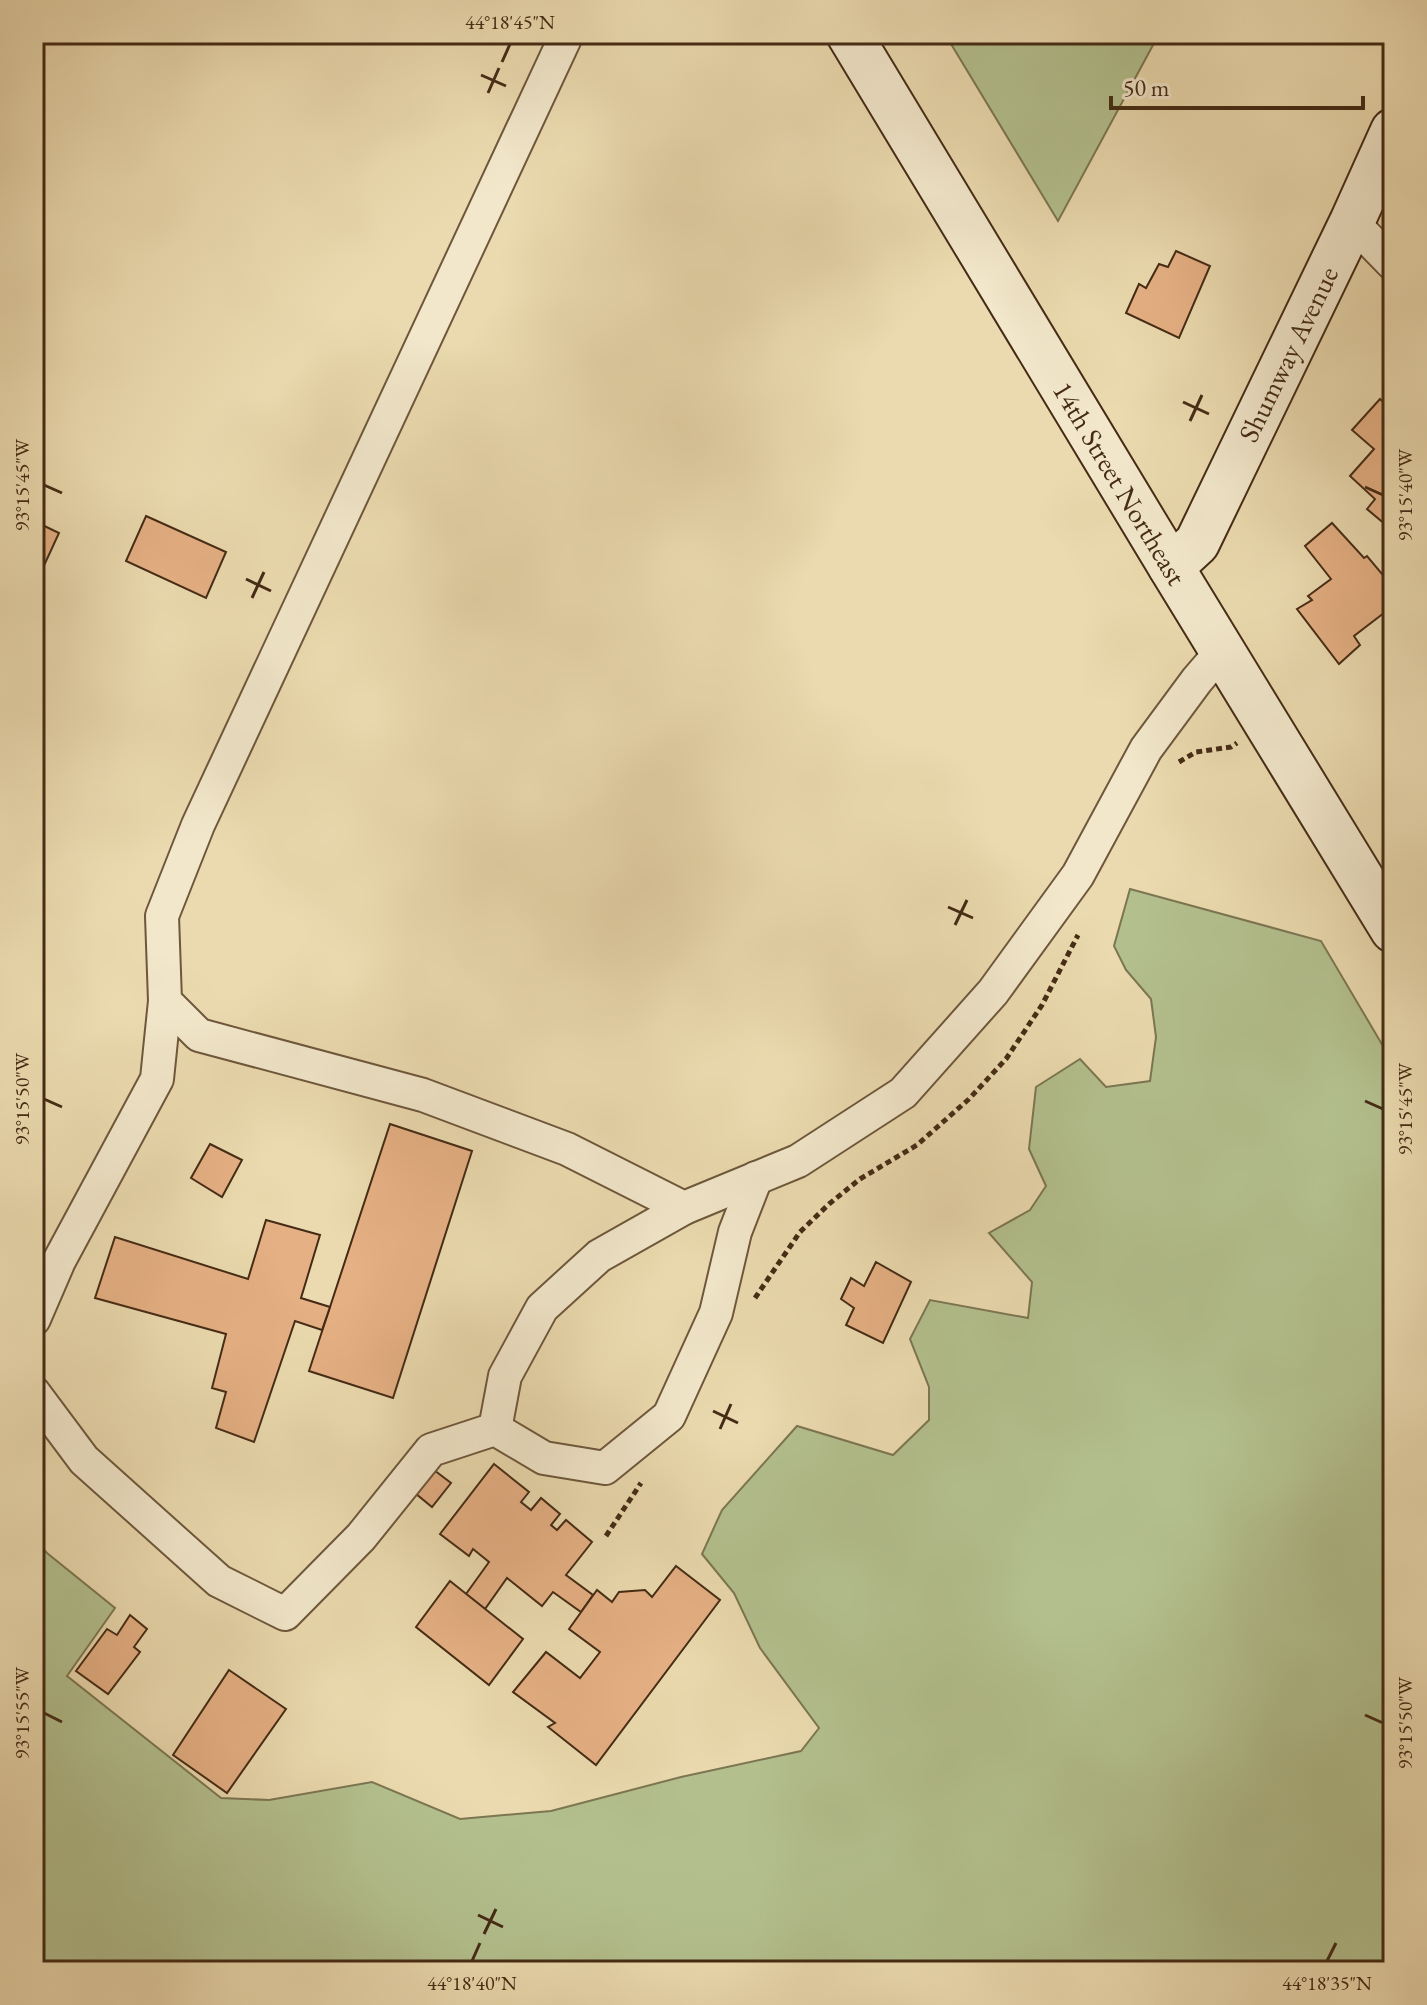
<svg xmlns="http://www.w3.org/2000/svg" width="1427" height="2005" font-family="'EB Garamond',serif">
<rect width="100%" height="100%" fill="#ebdaaf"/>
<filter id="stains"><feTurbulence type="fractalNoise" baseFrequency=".0025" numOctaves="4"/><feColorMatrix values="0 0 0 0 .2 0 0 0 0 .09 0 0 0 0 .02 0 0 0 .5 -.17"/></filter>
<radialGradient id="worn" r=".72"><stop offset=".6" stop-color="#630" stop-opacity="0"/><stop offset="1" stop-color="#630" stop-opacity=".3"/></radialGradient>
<g fill="#b3c08e" stroke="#7c7652" stroke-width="2">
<polygon points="945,34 1159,34 1058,221"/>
<polygon points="1130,889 1321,941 1393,1063 1393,1971 34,1971 34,1539 47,1553 115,1608 67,1676 221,1798 269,1800 372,1782 460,1819 551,1811 681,1777 801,1751 819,1728 760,1648 734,1593 702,1554 722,1510 797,1426 893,1455 929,1420 929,1387 910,1339 930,1300 1028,1318 1032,1282 989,1233 1030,1210 1046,1186 1029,1149 1036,1087 1080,1059 1106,1087 1150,1081 1156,1037 1151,999 1126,970 1114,946"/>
</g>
<g fill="#e5b084" stroke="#452b15" stroke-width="2">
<polygon points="1176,251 1210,266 1179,338 1126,313 1139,284 1146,288 1159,264 1168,267"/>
<polygon points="1380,399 1393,411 1393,515 1386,525 1367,509 1375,499 1350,476 1374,449 1352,430"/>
<polygon points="146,516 226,552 206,598 126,561"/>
<polygon points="34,521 59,533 36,583 34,582"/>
<polygon points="1332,523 1364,558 1367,556 1393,587 1393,606 1354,636 1360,645 1339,664 1297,609 1312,600 1308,596 1331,579 1305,546"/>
<polygon points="390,1124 472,1151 393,1398 309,1371"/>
<polygon points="210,1144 242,1160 222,1197 191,1178"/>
<polygon points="266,1220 320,1235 301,1298 330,1307 322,1330 295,1321 254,1442 216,1428 226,1392 212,1388 226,1334 95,1298 115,1237 248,1279"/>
<polygon points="876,1262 911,1282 883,1343 846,1325 854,1308 841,1299 851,1278 864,1286"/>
<polygon points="494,1464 529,1492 521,1502 531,1510 541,1498 560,1514 551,1525 557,1530 566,1520 592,1542 566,1575 593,1595 581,1612 553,1592 542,1606 507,1578 485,1609 466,1594 489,1562 473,1549 469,1556 440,1534"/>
<polygon points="434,1470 451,1483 432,1507 415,1493"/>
<polygon points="676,1566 720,1600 596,1765 548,1727 555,1723 513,1692 546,1652 580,1678 600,1652 569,1629 597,1590 612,1602 619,1592 645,1590 652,1597"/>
<polygon points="450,1581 523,1639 489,1685 416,1627"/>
<polygon points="130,1615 147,1629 134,1647 140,1652 108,1694 76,1671 107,1629 117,1635"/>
<polygon points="229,1670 286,1709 227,1793 173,1755"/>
</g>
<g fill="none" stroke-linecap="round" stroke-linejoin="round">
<defs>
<g id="street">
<polyline points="567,34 198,825 162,916 165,1001 199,1035 423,1095 567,1149 684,1208 798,1161 903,1093 993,992 1078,875 1146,749 1197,680 1222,651"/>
<polyline points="1352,222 1393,264"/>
<polyline points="34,1319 59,1261 157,1079 165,1001"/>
<polyline points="34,1393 84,1460 219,1581 285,1614 361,1537 431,1450 495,1429 544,1458 605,1468 669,1416 716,1313 735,1232 756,1178"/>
<polyline points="495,1429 505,1376 542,1308 599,1256 684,1208"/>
</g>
<g id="secondary">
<polyline points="849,34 1171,567 1393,930"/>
<polyline points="1171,567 1197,543 1352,222 1393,131"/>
</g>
</defs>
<use href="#street" stroke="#6e573c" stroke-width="36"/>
<use href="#secondary" stroke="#452b15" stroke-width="48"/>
<g stroke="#452b15" stroke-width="5" stroke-dasharray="6 4" stroke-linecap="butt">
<polyline points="1179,762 1196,752 1231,747 1237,743"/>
<polyline points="755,1298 800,1232 829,1204 860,1179 917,1145 969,1099 1006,1059 1042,1005 1078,935"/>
<polyline points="606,1536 641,1483"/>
</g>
<use href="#street" stroke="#f2e7cb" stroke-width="32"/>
<use href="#secondary" stroke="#f2e7cb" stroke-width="44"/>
</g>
<path fill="none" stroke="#452b15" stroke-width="3" d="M 502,62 L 510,44M 481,75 L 506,86M 488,93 L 499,68M 1183,402 L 1209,414M 1190,421 L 1202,395M 44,485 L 62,493M 1365,487 L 1383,495M 246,579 L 271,591M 252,598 L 264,572M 948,907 L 973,918M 955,925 L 967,900M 44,1099 L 62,1107M 1365,1101 L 1383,1109M 713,1411 L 738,1423M 720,1429 L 731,1404M 44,1713 L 62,1722M 1365,1715 L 1383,1723M 478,1915 L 503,1927M 484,1934 L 496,1909M 472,1961 L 480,1943M 1327,1961 L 1336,1943"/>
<g text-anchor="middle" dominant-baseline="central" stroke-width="8" stroke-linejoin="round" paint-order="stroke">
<g font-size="28" fill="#452b15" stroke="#f2e7cb">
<text transform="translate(1288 354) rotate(-64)">Shumway Avenue</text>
<text transform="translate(1120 483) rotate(59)">14th Street Northeast</text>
</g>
</g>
<rect width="1427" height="2005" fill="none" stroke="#ebdaaf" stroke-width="88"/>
<path d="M1111 96v12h252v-12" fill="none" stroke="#452b15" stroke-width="4"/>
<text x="1123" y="96" font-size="24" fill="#452b15" stroke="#f2e7cb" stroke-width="6" paint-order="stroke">50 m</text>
<rect x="44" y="44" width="1339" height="1917" fill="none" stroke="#452b15" stroke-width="3"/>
<g font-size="20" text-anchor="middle" fill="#452b15">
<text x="510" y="29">44°18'45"N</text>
<text transform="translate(22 485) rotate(-90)" y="7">93°15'45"W</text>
<text transform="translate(1405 495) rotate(-90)" y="7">93°15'40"W</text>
<text transform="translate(22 1099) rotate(-90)" y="7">93°15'50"W</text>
<text transform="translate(1405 1109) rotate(-90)" y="7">93°15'45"W</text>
<text transform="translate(22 1713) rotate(-90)" y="7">93°15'55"W</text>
<text transform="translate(1405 1723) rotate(-90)" y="7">93°15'50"W</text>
<text x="472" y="1990">44°18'40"N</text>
<text x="1327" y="1990">44°18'35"N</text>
</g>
<rect width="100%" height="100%" filter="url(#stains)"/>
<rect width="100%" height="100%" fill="url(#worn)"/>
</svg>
